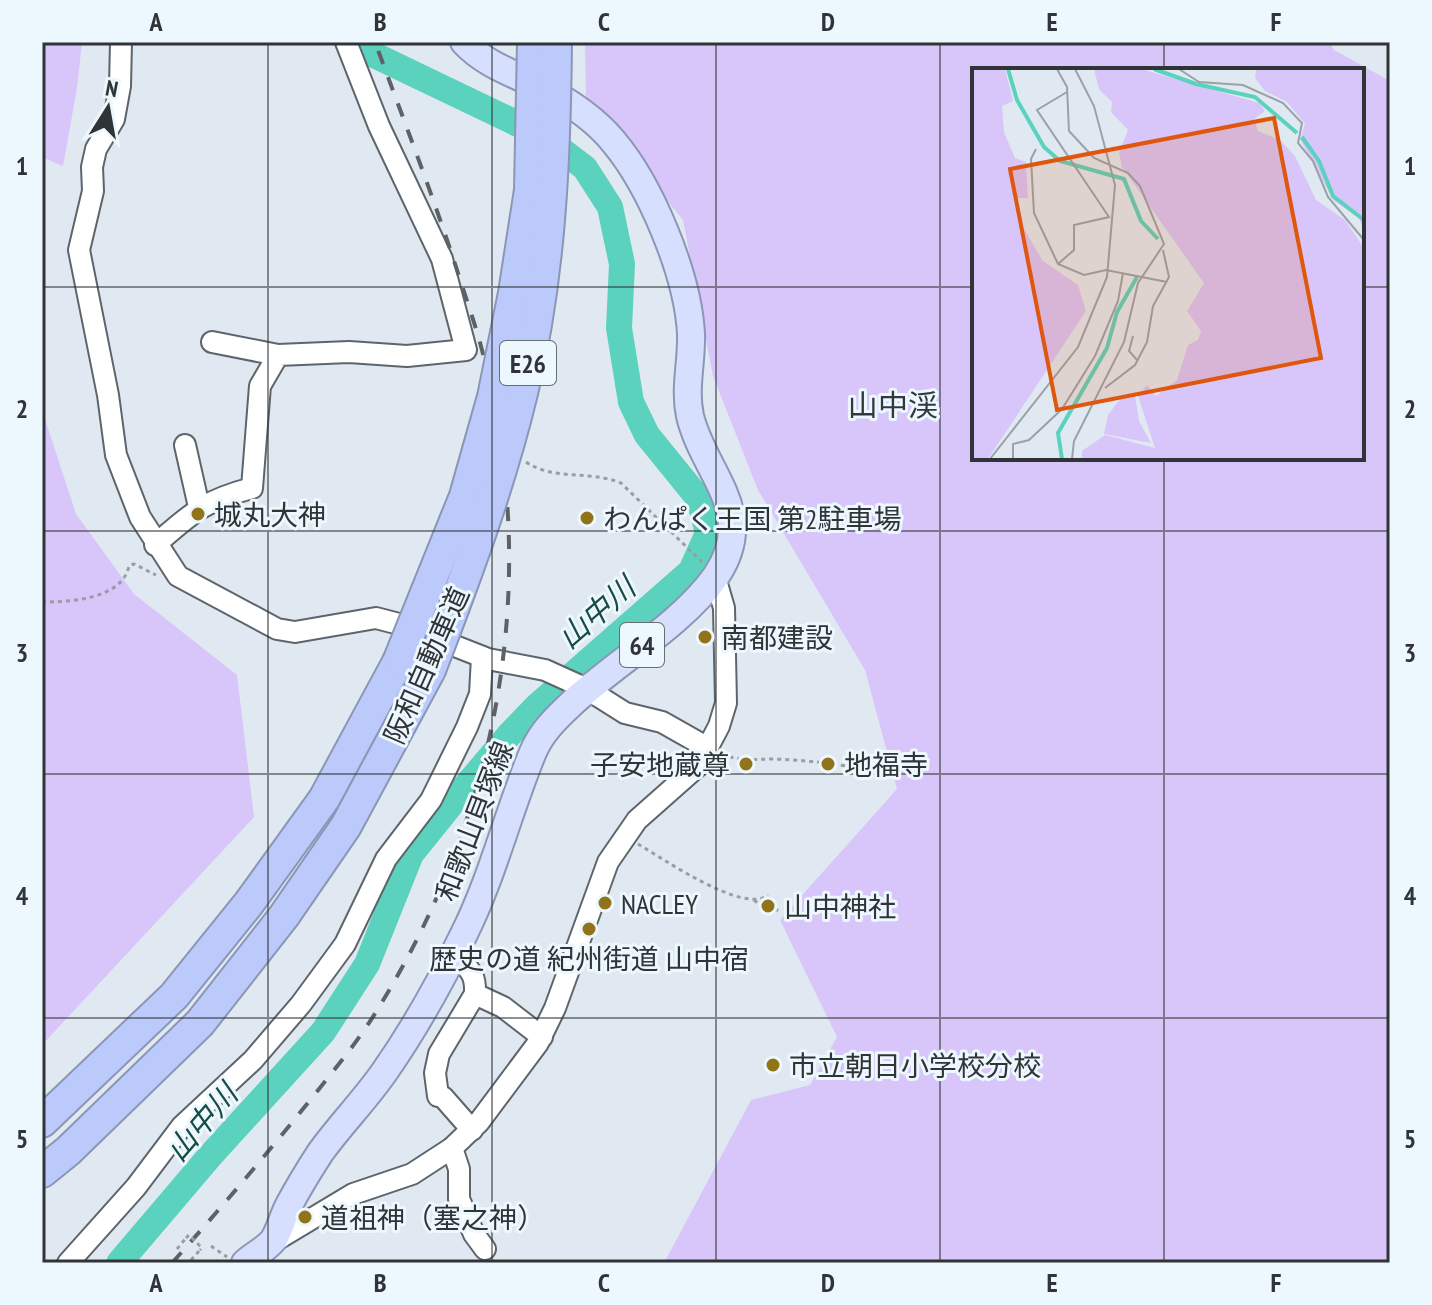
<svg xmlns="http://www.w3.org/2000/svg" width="1432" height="1305" font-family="'PT Sans Narrow','Noto Sans JP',sans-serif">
<rect width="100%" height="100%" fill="#e0e9f1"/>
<g fill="#d8c5f9" fill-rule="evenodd">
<polygon points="42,42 82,42 77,88 63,166 42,157"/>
<path d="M 585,42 L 1330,42 L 1334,50 L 1390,81 L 1390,1263 L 664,1263 L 751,1100 L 810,1085 L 837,1037 L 780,920 L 897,789 L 865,670 L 758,490 L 713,376 L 683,220 L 586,103 ZM 974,70 L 1362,70 L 1362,458 L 974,458 Z"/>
<polygon points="42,410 76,514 134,594 237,675 254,817 42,1045"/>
</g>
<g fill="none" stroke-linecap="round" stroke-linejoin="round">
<polyline stroke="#5bd2be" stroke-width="26" points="119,1263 210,1156 323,1032 367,964 411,854 465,787 510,734 537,706 691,571 708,533 699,499 647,435 631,402 619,328 622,264 610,207 585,168 543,136 347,42"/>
<defs>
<g id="minor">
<polyline points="121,42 120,86 114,119 96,149 92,167 93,191 79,250 108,395 116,455 140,517 178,576 277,629 295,632 376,618 399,624 488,659 545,670 587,689 625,713 662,722 708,748"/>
<polyline points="212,342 278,355"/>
<polyline points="185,445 199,507"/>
<path d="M 155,545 C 192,513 203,501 252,488 L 260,386 L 278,355 L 349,352 L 407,356 L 466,350 L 442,259 L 379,126 L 346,42"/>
<path d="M 455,952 C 467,970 476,970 475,994 L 503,1007 L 542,1037"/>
<polyline points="472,1130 443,1097 438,1096 435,1073 439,1054 475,994"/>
<polyline points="452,1148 459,1169 459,1199 474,1234 485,1249"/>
<polyline points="273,1242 353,1194 412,1174 452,1148 479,1122 538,1043 555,1008 608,862 637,820 698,766 719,726 726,703 724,608 715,577"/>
<polyline points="68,1263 136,1187 182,1126 253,1060 301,1004 345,944 386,859 431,800 467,727 480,694 482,657"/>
</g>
<path id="major" d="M 245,1263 C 253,1255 267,1249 274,1239 C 280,1229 283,1216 289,1205 C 298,1188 309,1170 320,1153 C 340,1125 365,1100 385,1071 C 415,1028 441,981 464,934 C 493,876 508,812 533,752 C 541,733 555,719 570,705 C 614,663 682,625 716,576 C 759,513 704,474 690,416 C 684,388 692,362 691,334 C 688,275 651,186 613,141 C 595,119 566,100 541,87 C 515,74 485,65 464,42"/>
<g id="highway">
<polyline points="42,1122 174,996 249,903 324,799 398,662"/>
<polyline points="42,1172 68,1151 200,1023 284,916 346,826 430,670"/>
</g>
</defs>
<use href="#minor" stroke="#5d656c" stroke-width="24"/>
<use href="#major" stroke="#8b96b6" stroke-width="30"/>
<use href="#highway" stroke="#8b96b6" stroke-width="34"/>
<g stroke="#989ea4" stroke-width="3" stroke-dasharray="4 4" stroke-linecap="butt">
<path d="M 526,462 C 554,481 589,470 621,483 L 702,562"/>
<path d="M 42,602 C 71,602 122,599 129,566 L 134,564 L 156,575"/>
<path d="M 722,754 C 740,762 755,759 774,759 C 798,760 822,762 846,766"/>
<path d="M 638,844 C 662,858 744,915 768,895"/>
<polyline points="754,900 766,910 780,910"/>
<polyline points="211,1246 227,1257"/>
<polyline points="177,1249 186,1238"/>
<polyline points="191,1260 200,1250"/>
</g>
<use href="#minor" stroke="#fff" stroke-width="20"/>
<use href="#major" stroke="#d6dffd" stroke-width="26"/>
<use href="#highway" stroke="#bbcafb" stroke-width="30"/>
<path stroke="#5e6266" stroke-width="4" stroke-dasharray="14 14" stroke-linecap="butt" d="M 172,1263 C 220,1209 266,1155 311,1099 C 335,1069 360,1039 379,1007 C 473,855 520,679 507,500 C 504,456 495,410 486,367 C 479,334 467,302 457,270 C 432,193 403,118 375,42"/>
<defs>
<g id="highway-bridge">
<polyline points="398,662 465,496 493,397 514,293 530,190 533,42"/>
<path d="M 430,670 C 465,579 499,488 522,393 C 550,278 555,160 556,42"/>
</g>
</defs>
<use href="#highway-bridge" stroke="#8b96b6" stroke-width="34" stroke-linecap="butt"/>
<polyline stroke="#989ea4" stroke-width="3" stroke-dasharray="4 4" stroke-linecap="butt" points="186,1238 189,1235 202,1248 200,1250"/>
<use href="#highway-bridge" stroke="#bbcafb" stroke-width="30"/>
</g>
<path fill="none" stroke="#313437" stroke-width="2" stroke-opacity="0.55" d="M 268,42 L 268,1263M 492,42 L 492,1263M 716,42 L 716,1263M 940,42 L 940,1263M 1164,42 L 1164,70M 42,287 L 974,287M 1362,287 L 1390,287M 1164,458 L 1164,1263M 42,531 L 1390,531M 42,774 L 1390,774M 42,1018 L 1390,1018"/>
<g fill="#91741a" stroke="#edf7fe" stroke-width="3">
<circle cx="198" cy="514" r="8"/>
<circle cx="587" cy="518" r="8"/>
<circle cx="705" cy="637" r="8"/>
<circle cx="746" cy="764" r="8"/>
<circle cx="828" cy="764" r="8"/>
<circle cx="605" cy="903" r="8"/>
<circle cx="768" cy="906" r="8"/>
<circle cx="589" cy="929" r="8"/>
<circle cx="773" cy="1065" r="8"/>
<circle cx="305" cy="1217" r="8"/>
</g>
<g text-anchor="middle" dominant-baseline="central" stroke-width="6" stroke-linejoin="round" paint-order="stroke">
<g fill="#edf7fe" stroke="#696e73" stroke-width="2">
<rect x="500" y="341" width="56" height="44" rx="6"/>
<rect x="620" y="623" width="44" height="44" rx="6"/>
</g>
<g font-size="26" font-weight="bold" fill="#313437">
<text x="528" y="363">E26</text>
<text x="642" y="645">64</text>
</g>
<g font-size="28" fill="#313437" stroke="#edf7fe" text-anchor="start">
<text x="214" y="514">城丸大神</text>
<text x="603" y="518">わんぱく王国 第2駐車場</text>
<text x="721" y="637">南都建設</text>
<text x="730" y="764" text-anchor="end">子安地蔵尊</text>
<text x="844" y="764">地福寺</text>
<text x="621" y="903">NACLEY</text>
<text x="784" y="906">山中神社</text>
<text x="589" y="958" text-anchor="middle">歴史の道 紀州街道 山中宿</text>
<text x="789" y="1065">市立朝日小学校分校</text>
<text x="321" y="1217">道祖神（塞之神）</text>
</g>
<g font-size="28" fill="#313437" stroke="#edf7fe">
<text transform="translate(426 665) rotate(-66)">阪和自動車道</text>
<text transform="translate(474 821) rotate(-69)">和歌山貝塚線</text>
</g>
<g font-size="30" fill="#31383e" stroke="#edf7fe">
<text x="893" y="404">山中渓</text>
</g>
<g font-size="30" font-style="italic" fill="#174c43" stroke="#edf7fe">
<text transform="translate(596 612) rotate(-41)">山中川</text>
<text transform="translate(201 1122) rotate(-49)">山中川</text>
</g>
</g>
<g transform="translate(972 68)">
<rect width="392" height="392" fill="#e0e9f1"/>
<path d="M 0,1 L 33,1 L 41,33 L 30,38 L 32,64 L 43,90 L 54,94 L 56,130 L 45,130 L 52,161 L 71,193 L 106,217 L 114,243 L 16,391 L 0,391 ZM 122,1 L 169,1 L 287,35 L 293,43 L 282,51 L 286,63 L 308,72 L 323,88 L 344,132 L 373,152 L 392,180 L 392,391 L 110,391 L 110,383 L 133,367 L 183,380 L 166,328 L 175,317 L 184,328 L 205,312 L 216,277 L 226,272 L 229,263 L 215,243 L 232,215 L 150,99 L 147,84 L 156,62 L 139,44 L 140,34 L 127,21 ZM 284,1 L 392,1 L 392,164 L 387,150 L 361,132 L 328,71 L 333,56 L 315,34 L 293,23 L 283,10 ZM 163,328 L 167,353 L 179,375 L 132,366 L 136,347 L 148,331 Z" fill="#d8c5f9"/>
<path fill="none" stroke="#5bd2be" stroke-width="4" d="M 36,1 L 45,32 L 72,79 L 88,93 L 152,111 L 169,153 L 186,171M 182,1 L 224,16 L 283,29 L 325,65M 330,69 L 347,93 L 361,128 L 392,152M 90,391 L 86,365 L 135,280 L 145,244 L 165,209"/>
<path fill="none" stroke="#9aa1a7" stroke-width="2" d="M 85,1 L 95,19 L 97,63 L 122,90 L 156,105 L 168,118 L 192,176 L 166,215 L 152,274 L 102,373 L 100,391M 207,1 L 227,14 L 271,17 L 311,35 L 330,55 L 326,75 L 341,93 L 356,129 L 392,172M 64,81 L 59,91 L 62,145 L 86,196 L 112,207 L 134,202 L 195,214M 86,196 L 102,182 L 102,157 L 137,149 L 65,42 L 95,24M 161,268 L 157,283 L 166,293M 133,320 L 163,297 L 175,274 L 181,238 L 197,209 L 191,182M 18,391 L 106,279 L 135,209 L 143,117 L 122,38 L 103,1M 41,391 L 41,376 L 57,372 L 90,341 L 123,288 L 146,233 L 151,205"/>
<path fill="#df570e" fill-opacity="0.15" stroke="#df570e" stroke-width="4" d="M 302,50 L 349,290 L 85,342 L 38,101 Z"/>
<rect width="392" height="392" fill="none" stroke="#313437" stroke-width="4"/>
</g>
<rect width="1432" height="1305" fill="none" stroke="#edf7fe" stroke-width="88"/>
<g transform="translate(108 108) rotate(11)" stroke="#edf7fe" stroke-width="6" paint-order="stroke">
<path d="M0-6L14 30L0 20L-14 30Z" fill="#313437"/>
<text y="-12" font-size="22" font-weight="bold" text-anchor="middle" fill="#313437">N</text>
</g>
<rect x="44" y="44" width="1344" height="1217" fill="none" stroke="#313437" stroke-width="3"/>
<g font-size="26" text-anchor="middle" font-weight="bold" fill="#313437">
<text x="156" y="31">A</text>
<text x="380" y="31">B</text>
<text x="604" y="31">C</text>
<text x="828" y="31">D</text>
<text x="1052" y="31">E</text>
<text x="1276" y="31">F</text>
<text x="22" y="175">1</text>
<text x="1410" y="175">1</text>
<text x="22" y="418">2</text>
<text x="1410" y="418">2</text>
<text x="22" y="662">3</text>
<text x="1410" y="662">3</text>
<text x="22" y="905">4</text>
<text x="1410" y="905">4</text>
<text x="22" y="1148">5</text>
<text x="1410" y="1148">5</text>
<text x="156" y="1292">A</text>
<text x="380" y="1292">B</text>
<text x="604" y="1292">C</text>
<text x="828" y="1292">D</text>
<text x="1052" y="1292">E</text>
<text x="1276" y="1292">F</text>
</g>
</svg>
